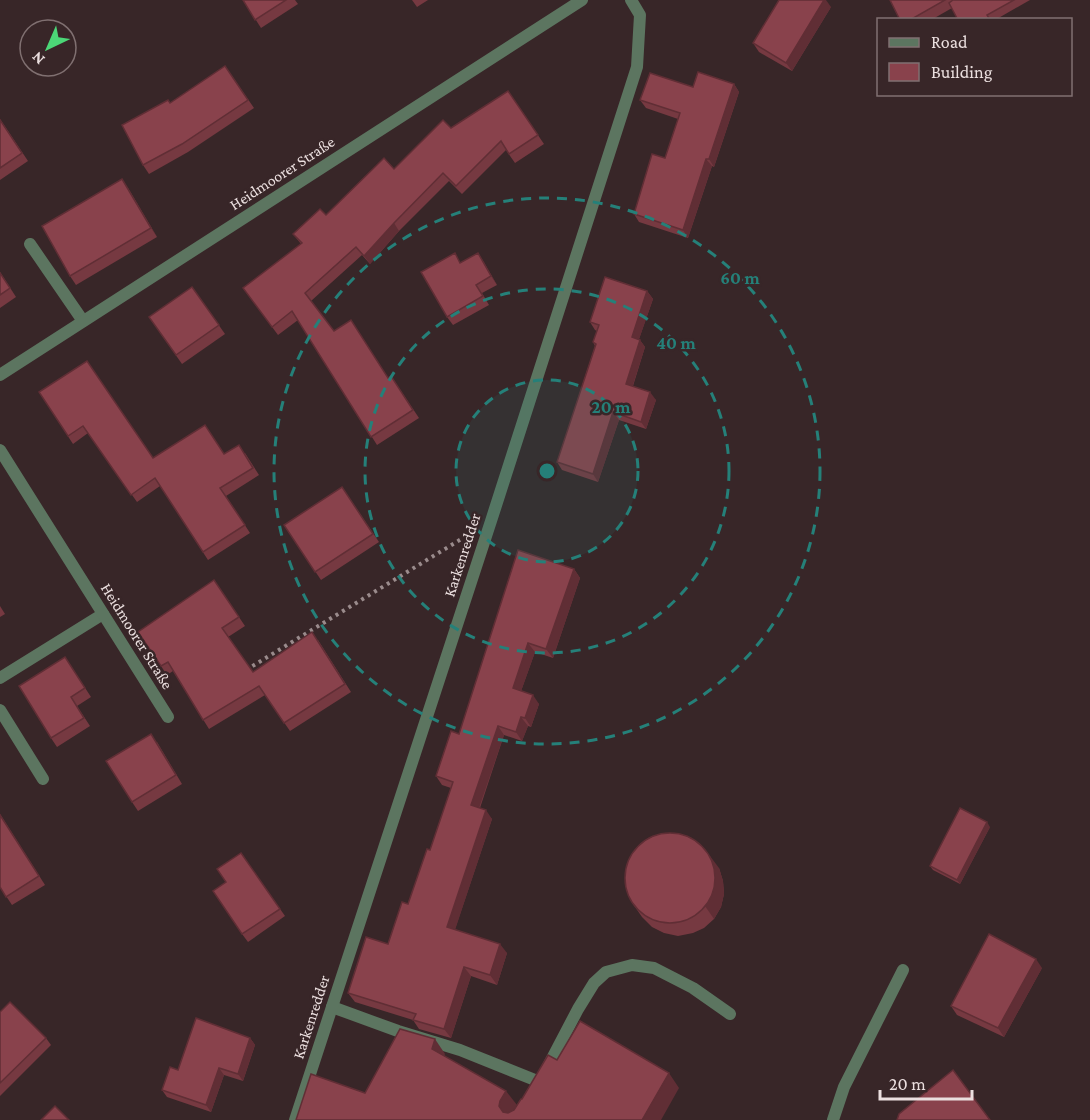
<svg xmlns="http://www.w3.org/2000/svg" width="1090" height="1120" font-family="'Crimson Pro',serif">
<rect width="100%" height="100%" fill="#382628"/>
<g fill="none" stroke-linecap="round" stroke-linejoin="round">
<polyline stroke="#9a8b8c" stroke-width="4" stroke-dasharray="3 4.5" stroke-linecap="butt" points="246,670 463,538"/>
<g stroke="#5c7560" stroke-width="12">
<polyline points="30,244 83,321"/>
<polyline points="0,678 103,614"/>
<polyline points="0,710 43,779"/>
<polyline points="332,1007 398,1031 460,1050 540,1082"/>
<polyline points="545,1072 578,1009 594,983 606,972 632,965 654,968 693,988 730,1014"/>
<polyline points="833,1120 844,1087 903,970"/>
</g>
<g stroke="#5c7560" stroke-width="12">
<polyline points="0,450 168,717"/>
<polyline points="295,1120 491,521 637,67 640,15 631,0"/>
</g>
<polyline stroke="#5c7560" stroke-width="12" points="0,375 582,0"/>
</g>
<g fill="#763941">
<polygon points="243,0 295,0 298,4 261,28"/>
<polygon points="412,0 428,0 417,7"/>
<polygon points="890,0 1030,0 995,20 958,20 952,8 931,20 900,20"/>
<polygon points="831,7 792,71 759,52 753,43"/>
<polygon points="225,66 254,108 188,152 149,174 143,165 170,103"/>
<polygon points="734,84 739,92 714,167 712,166 688,238 639,222 634,214 665,158 678,119 646,108 640,100 693,87"/>
<polygon points="508,91 544,144 515,163 506,150 462,194 449,181 399,231 370,264 362,255 311,301 334,331 388,378 391,376 419,418 377,445 298,320 278,335 243,288 301,244 293,234 326,215 394,169 451,128"/>
<polygon points="0,119 28,161 0,180"/>
<polygon points="128,188 157,237 76,285 70,276"/>
<polygon points="478,253 497,285 482,293 489,305 453,325 447,317 461,263"/>
<polygon points="0,272 16,297 0,308"/>
<polygon points="192,287 225,334 182,364 149,317"/>
<polygon points="647,291 653,299 639,339 645,347 633,386 656,400 646,429 619,420 598,482 562,470 557,462 595,346 593,342 597,331 595,330 590,322"/>
<polygon points="39,392 153,458 245,453 259,475 226,496 250,533 208,560 160,486 137,502 88,433 73,444"/>
<polygon points="342,487 379,542 321,580 284,525"/>
<polygon points="574,569 580,578 553,658 535,652 521,691 539,704 531,727 528,726 522,741 504,735 480,808 492,819 455,929 507,953 497,985 471,976 451,1038 419,1029 413,1020 355,1002 348,993 388,944 408,904 430,850 451,788 442,785 436,776 459,734"/>
<polygon points="214,580 245,626 228,637 253,672 318,640 351,692 290,731 265,695 209,729 173,671 167,675 138,632"/>
<polygon points="0,606 5,614 0,617"/>
<polygon points="65,657 91,697 77,706 90,726 57,747 51,738"/>
<polygon points="157,742 182,784 138,811 132,802"/>
<polygon points="0,814 45,885 12,905 0,887"/>
<polygon points="990,827 960,884 933,870 930,866"/>
<polygon points="241,853 285,916 248,942 242,934 226,882"/>
<polygon points="719,868 723,881 724,894 721,907 714,919 704,928 693,933 678,936 664,933 652,927 642,917 633,904"/>
<polygon points="1042,968 1004,1037 957,1015 951,1006"/>
<polygon points="0,1012 46,1038 51,1045 0,1096"/>
<polygon points="250,1038 255,1045 243,1081 224,1075 211,1112 167,1097 162,1090 178,1070"/>
</g>
<g fill="#602e35">
<polygon points="824,0 826,0 831,7 792,71 786,63"/>
<polygon points="734,84 739,92 714,167 709,159"/>
<polygon points="706,159 712,166 688,238 683,230"/>
<polygon points="122,179 128,188 157,237 151,228"/>
<polygon points="394,223 399,231 370,264 364,256"/>
<polygon points="478,253 484,262 497,285 491,276"/>
<polygon points="647,291 653,299 637,345 632,337"/>
<polygon points="640,340 645,347 631,391 626,384"/>
<polygon points="650,392 656,400 646,429 641,422"/>
<polygon points="613,412 619,420 598,482 593,474"/>
<polygon points="574,569 580,578 553,658 546,649"/>
<polygon points="528,643 535,652 519,697 513,688"/>
<polygon points="533,695 539,704 531,727 525,718"/>
<polygon points="521,717 528,726 522,741 516,732"/>
<polygon points="498,726 504,735 477,814 471,805"/>
<polygon points="486,810 492,819 453,936 447,927"/>
<polygon points="987,822 990,827 960,884 957,880"/>
<polygon points="710,856 719,868 723,881 724,894 721,907 714,919 705,906"/>
<polygon points="500,944 507,953 497,985 490,975"/>
<polygon points="1036,959 1042,968 1004,1037 998,1028"/>
<polygon points="464,967 471,976 451,1038 444,1029"/>
<polygon points="250,1038 255,1045 243,1081 238,1074"/>
<polygon points="435,1039 445,1054 442,1064 432,1049"/>
<polygon points="219,1068 224,1075 211,1112 206,1105"/>
<polygon points="669,1073 679,1088 661,1120 642,1120"/>
<polygon points="506,1091 517,1105 509,1120 499,1106 500,1101"/>
</g>
<g fill="#89424c" stroke="#602e35" stroke-width="1.5">
<polygon points="243,0 286,0 255,20"/>
<polygon points="779,0 824,0 786,63 753,43"/>
<polygon points="890,0 945,0 910,20 900,20"/>
<polygon points="953,0 1014,0 987,15 990,20 958,20 949,3"/>
<polygon points="225,66 248,100 182,144 143,165 122,125 168,100 170,103"/>
<polygon points="698,72 734,84 709,159 706,159 683,230 634,214 652,154 665,158 680,113 640,100 650,73 693,87"/>
<polygon points="508,91 538,135 509,154 501,141 456,186 443,173 394,223 364,256 356,247 305,293 334,331 351,320 388,378 391,376 413,410 371,437 292,311 272,327 243,288 302,243 293,234 320,209 326,215 384,158 394,169 443,120 451,128"/>
<polygon points="0,120 22,153 0,168"/>
<polygon points="122,179 151,228 70,276 42,226"/>
<polygon points="455,253 460,263 478,253 491,276 476,285 483,296 447,317 421,272"/>
<polygon points="0,273 10,288 0,295"/>
<polygon points="605,277 647,291 632,337 640,340 626,384 650,392 641,422 613,412 593,474 557,462 596,344 593,342 599,325 590,322"/>
<polygon points="192,287 219,325 176,355 149,317"/>
<polygon points="87,361 153,458 205,425 224,454 239,445 253,468 220,488 245,525 203,552 155,478 131,495 83,426 68,436 39,392"/>
<polygon points="342,487 373,534 315,572 284,525"/>
<polygon points="518,550 574,569 546,649 528,643 513,688 533,695 525,718 521,717 516,732 498,726 471,805 486,810 447,927 500,944 490,975 464,967 444,1029 413,1020 416,1014 348,993 366,937 388,944 402,902 408,904 427,849 430,850 453,782 436,776 451,731 459,734"/>
<polygon points="214,580 239,617 222,628 253,672 312,632 345,684 284,723 259,686 203,720 168,662 161,666 138,632"/>
<polygon points="65,657 85,688 71,697 84,718 51,738 19,686"/>
<polygon points="151,734 176,775 132,802 106,761"/>
<polygon points="960,808 987,822 957,880 930,866"/>
<polygon points="0,815 39,876 6,897 0,887"/>
<circle cx="670" cy="878" r="45"/>
<polygon points="241,853 280,909 242,934 213,891 226,882 217,869"/>
<polygon points="989,934 1036,959 998,1028 951,1006"/>
<polygon points="10,1002 46,1038 0,1083 0,1012"/>
<polygon points="196,1018 250,1038 238,1074 219,1068 206,1105 162,1090 170,1067 178,1070"/>
<polygon points="580,1021 669,1073 642,1120 296,1120 311,1074 365,1093 400,1029 435,1039 432,1049 506,1091 500,1101 499,1106 503,1112 508,1113 514,1110 521,1099 522,1099 548,1055 557,1060"/>
<polygon points="953,1070 990,1120 897,1120 899,1114"/>
<polygon points="55,1106 69,1120 41,1120"/>
</g>
<circle cx="547" cy="471" r="91" fill="#258079" fill-opacity=".12"/>
<g fill="none" stroke="#258079" stroke-width="3" stroke-dasharray="10 8">
<circle cx="547" cy="471" r="91"/>
<circle cx="547" cy="471" r="182"/>
<circle cx="547" cy="471" r="273"/>
</g>
<g text-anchor="middle" dominant-baseline="central" stroke-width="5" stroke-linejoin="round" paint-order="stroke">
<g font-size="16" fill="#ebdfdf" stroke="#382628">
<text transform="translate(282 173) rotate(-33)">Heidmoorer Straße</text>
<text transform="translate(462 555) rotate(-72)">Karkenredder</text>
<text transform="translate(137 636) rotate(58)">Heidmoorer Straße</text>
<text transform="translate(311 1017) rotate(-72)">Karkenredder</text>
</g>
</g>
<circle cx="547" cy="471" r="9" fill="#258079" stroke="#382628" stroke-width="3"/>
<g font-size="18" text-anchor="middle" font-weight="bold" fill="#258079" stroke="#382628" stroke-width="5" stroke-linejoin="round" paint-order="stroke">
<text x="740" y="284">60 m</text>
<text x="676" y="349">40 m</text>
<text x="611" y="413">20 m</text>
</g>
<rect x="877" y="18" width="195" height="78" fill="#382628" stroke="#807071" stroke-width="1.5"/>
<rect x="889" y="38" width="30" height="9" fill="#5c7560" stroke="#807071" stroke-width="1.5"/>
<text x="931" y="48" font-size="18" fill="#ebdfdf">Road</text>
<rect x="889" y="63" width="30" height="18" fill="#89424c" stroke="#807071" stroke-width="1.5"/>
<text x="931" y="78" font-size="18" fill="#ebdfdf">Building</text>
<g transform="translate(48 48) rotate(224)"><circle r="28" fill="#382628" stroke="#807071" stroke-width="1.5"/>
<path d="M0-4.5L10 22L0 15L-10 22Z" fill="#4cd677"/>
<text y="-9" font-size="16" font-weight="bold" text-anchor="middle" fill="#ebdfdf">N</text>
</g>
<path d="M880 1090v9h92v-9" fill="none" stroke="#ebdfdf" stroke-width="3"/>
<text x="889" y="1090" font-size="18" fill="#ebdfdf" stroke="#382628" stroke-width="4.5" paint-order="stroke">20 m</text>
</svg>
